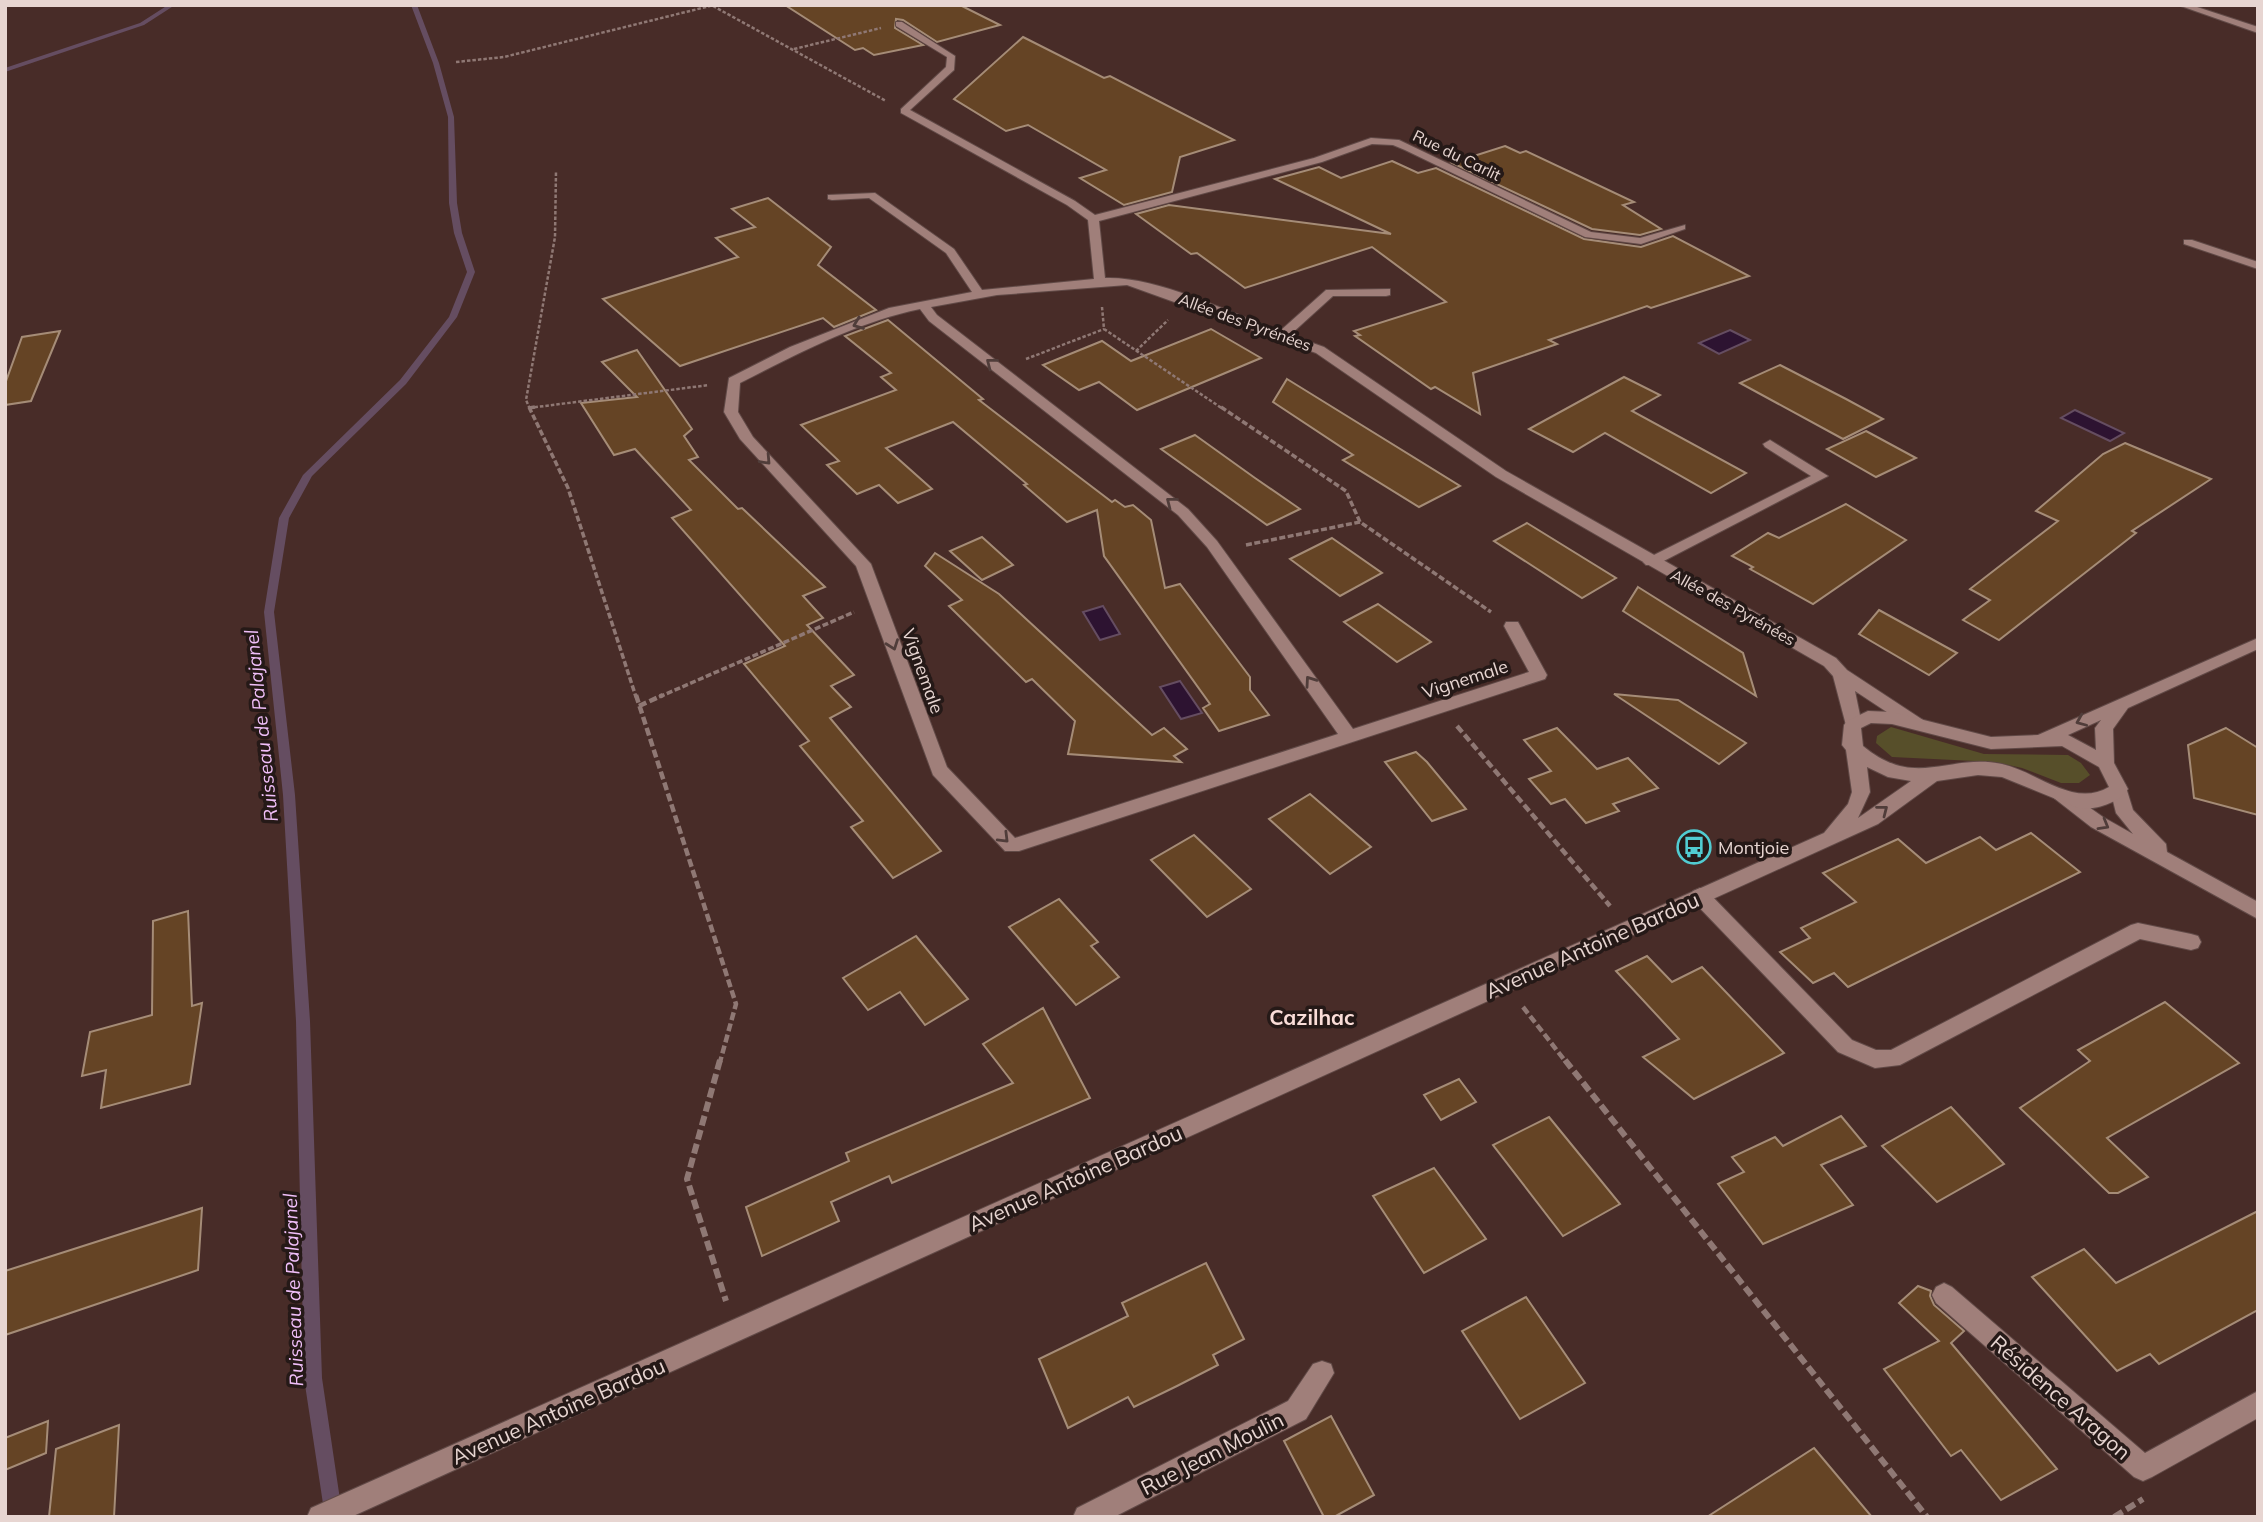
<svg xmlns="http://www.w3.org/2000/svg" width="2263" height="1522" font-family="Mulish,sans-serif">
<rect width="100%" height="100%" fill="#482c28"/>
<polygon fill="#574f2a" points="1891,727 1984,754 2068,755 2081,763 2090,775 2079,783 2061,783 2022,768 1995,762 1892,757 1876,743 1877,736"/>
<g fill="#2d1331" stroke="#654d61" stroke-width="2">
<polygon points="1730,330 1750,340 1719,354 1699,343"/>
<polygon points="2075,410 2124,433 2110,441 2061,418"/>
<polygon points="1103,606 1120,634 1100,640 1083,612"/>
<polygon points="1180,681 1202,713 1181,719 1160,687"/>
</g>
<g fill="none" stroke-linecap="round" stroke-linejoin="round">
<g fill="#654d61" fill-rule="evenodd">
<polygon points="168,5 175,5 144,25 5,72 5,68 140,23"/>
<polygon points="411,5 417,5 439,63 454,117 457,203 462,233 475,272 457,317 406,384 312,476 289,518 274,612 295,795 310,1021 322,1378 342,1513 341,1517 325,1517 304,1378 296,1021 283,795 264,612 279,518 303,475 400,380 449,317 467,272 454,233 449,203 448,117 433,63"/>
</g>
</g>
<g fill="#654425" stroke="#a58c77" stroke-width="2">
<polygon points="785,5 960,5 1000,25 937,42 903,20 896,19 895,28 923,45 874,55 863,48 855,50"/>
<polygon points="1023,37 1104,78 1110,76 1234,140 1180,157 1172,192 1124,205 1080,178 1106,170 1028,125 1006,131 954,99"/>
<polygon points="1505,146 1520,153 1526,151 1634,202 1623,205 1661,229 1640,235 1592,229 1452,163"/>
<polygon points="1392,161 1418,173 1436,168 1584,239 1641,247 1673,236 1749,276 1651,308 1647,306 1549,340 1557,344 1473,373 1480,414 1435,387 1431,389 1355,336 1360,335 1354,331 1446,302 1372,247 1245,288 1197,253 1191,254 1136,214 1169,205 1391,234 1275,179 1319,167 1341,178"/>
<polygon points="768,198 831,247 818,265 876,310 834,327 823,318 680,366 603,299 738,257 716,238 755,227 732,209"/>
<polygon points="888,320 983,399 979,400 1066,467 1112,502 1115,500 1125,507 1133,505 1151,520 1165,588 1180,584 1250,677 1250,690 1269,715 1219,731 1203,708 1210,704 1104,556 1097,510 1067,522 1024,485 1027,484 953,422 886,448 932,489 898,503 879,485 857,494 827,465 839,461 801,425 896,390 881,377 891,373 845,336"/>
<polygon points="1211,329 1261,358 1137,410 1099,382 1079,390 1043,365 1102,341 1131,361"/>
<polygon points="60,331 31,401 5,405 5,384 22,337"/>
<polygon points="637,350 692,429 684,436 698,457 689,460 738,509 742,508 825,587 803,596 823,618 807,625 854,675 831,686 851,707 830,718 941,851 893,878 851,827 863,821 800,746 809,741 744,664 785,646 672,518 691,510 635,449 614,455 581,403 637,397 602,362"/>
<polygon points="1780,365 1846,399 1883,419 1843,439 1740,383"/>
<polygon points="1624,377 1660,395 1632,411 1746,473 1711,493 1605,433 1573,452 1529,429"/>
<polygon points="1287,379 1460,486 1419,507 1343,460 1353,455 1273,402"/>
<polygon points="1866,431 1916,458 1876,477 1827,449"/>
<polygon points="1195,435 1255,478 1300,509 1267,525 1161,449"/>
<polygon points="2125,443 2211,479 2132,531 2136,533 1999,640 1963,620 1990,600 1970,589 2058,521 2036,511 2103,454"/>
<polygon points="1846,504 1906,540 1813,604 1750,569 1753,567 1732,556 1768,533 1779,538"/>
<polygon points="1527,523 1616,578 1582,598 1494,541"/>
<polygon points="982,537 1013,565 982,580 950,551"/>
<polygon points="1332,538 1382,573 1340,596 1290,559"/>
<polygon points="935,553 999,594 1152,735 1164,728 1187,749 1174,756 1181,762 1068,754 1075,721 1032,679 1026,682 949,606 962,600 925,566"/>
<polygon points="1638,587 1743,653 1756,696 1623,611"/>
<polygon points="1378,604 1431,642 1397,662 1344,622"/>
<polygon points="1879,610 1957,653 1929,675 1859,634"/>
<polygon points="1614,694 1678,700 1746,743 1719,764"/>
<polygon points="1557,728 1597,769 1628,758 1658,788 1613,804 1619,811 1586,823 1565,799 1551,804 1529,779 1551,771 1524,740"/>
<polygon points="2226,728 2258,748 2258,815 2194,798 2188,745"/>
<polygon points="1416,752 1427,762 1466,809 1432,821 1385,762"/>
<polygon points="1310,794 1371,847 1330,874 1269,819"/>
<polygon points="2031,833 2080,872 1848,987 1834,973 1813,983 1780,952 1810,938 1801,928 1856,902 1823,873 1898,839 1926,863 1980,837 1996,850"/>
<polygon points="1194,835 1251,889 1207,917 1151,860"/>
<polygon points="1059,899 1098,942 1091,946 1119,977 1076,1005 1009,927"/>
<polygon points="188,911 192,1006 202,1003 190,1084 101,1108 106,1070 82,1076 90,1032 152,1015 153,921"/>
<polygon points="916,936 968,999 925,1025 900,992 868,1010 843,978"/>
<polygon points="1647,956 1672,982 1702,967 1784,1053 1694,1099 1643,1057 1679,1039 1616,971"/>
<polygon points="2165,1002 2239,1063 2107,1138 2148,1177 2118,1193 2109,1193 2020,1108 2090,1061 2078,1050"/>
<polygon points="1043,1008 1090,1098 892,1183 889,1176 831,1202 839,1221 762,1256 746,1207 849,1161 846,1153 1013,1083 983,1044"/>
<polygon points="1459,1079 1476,1102 1441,1120 1424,1095"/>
<polygon points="1951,1107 2004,1164 1937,1202 1882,1146"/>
<polygon points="1841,1116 1866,1146 1821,1165 1853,1205 1763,1244 1718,1184 1744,1172 1732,1157 1775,1137 1783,1146"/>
<polygon points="1549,1117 1620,1204 1563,1236 1493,1145"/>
<polygon points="1434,1168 1486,1239 1424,1273 1373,1196"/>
<polygon points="202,1208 198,1270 5,1335 5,1271"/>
<polygon points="2258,1211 2258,1310 2159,1364 2150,1354 2117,1371 2032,1277 2084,1249 2116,1283"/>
<polygon points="1206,1263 1244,1339 1213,1355 1218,1365 1177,1386 1134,1407 1128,1397 1068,1428 1039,1359 1128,1316 1122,1303"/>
<polygon points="1918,1286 1931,1291 1930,1296 1934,1305 1964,1331 1951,1343 2057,1469 2001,1500 1961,1450 1951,1456 1884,1369 1939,1341 1899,1303"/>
<polygon points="1526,1297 1585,1383 1520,1419 1462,1331"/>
<polygon points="1331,1416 1374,1495 1334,1517 1324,1517 1284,1441"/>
<polygon points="48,1421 46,1453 5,1470 5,1438"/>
<polygon points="119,1425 114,1517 49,1517 56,1449"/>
<polygon points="1814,1448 1872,1517 1707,1517"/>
</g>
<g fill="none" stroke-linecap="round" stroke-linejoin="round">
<defs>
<g id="service">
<polygon points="2178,5 2191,5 2258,27 2258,33"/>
<polygon points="1770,440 1828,476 1656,565 1646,565 1643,562 1646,559 1811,476 1765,447 1763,444"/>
<polygon points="1700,888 1707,891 1852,1040 1876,1050 1891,1050 2131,925 2138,923 2191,934 2198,936 2201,942 2198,948 2191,950 2140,939 1900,1065 1875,1068 1838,1052 1693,901 1690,896 1693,891"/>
</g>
<g id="minor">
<path d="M 896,22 L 902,22 L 955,56 L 954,70 L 910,110 L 1075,201 L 1095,215 L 1314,158 L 1371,138 L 1399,140 L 1591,232 L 1640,238 L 1685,225 L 1685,229 L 1641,244 L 1585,237 L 1405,150 L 1393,145 L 1372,144 L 1322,162 L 1099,221 L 1105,278 C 1158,276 1230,313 1280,331 L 1326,290 L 1390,289 L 1390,295 L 1386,296 L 1333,296 L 1290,335 L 1324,347 L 1506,471 L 1836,658 L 1847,670 L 1923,720 L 1926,724 L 1923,728 L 1911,728 L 1855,691 L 1862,725 L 1859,729 L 1847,729 L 1833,676 L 1824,666 L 1496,477 L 1316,353 L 1127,285 L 997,295 L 931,307 L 937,315 L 1188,509 L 1217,541 L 1353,729 L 1529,672 L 1504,626 L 1506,622 L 1518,622 L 1547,675 L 1545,679 L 1019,851 L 1005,851 L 933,775 L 856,566 L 740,439 L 724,412 L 729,378 L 790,347 L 889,308 L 972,292 L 946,253 L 869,198 L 832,200 L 828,199 L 828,195 L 875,193 L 954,249 L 982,290 L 1094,279 L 1088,220 L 1067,205 L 901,113 L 901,109 L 946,67 L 947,57 L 896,26 ZM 920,309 L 929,321 L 1178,515 L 1207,547 L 1338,734 L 1015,838 L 947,767 L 871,564 L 753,437 L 738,412 L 740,383 C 797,354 857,322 920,309 Z"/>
<polygon points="2184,240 2192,240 2258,262 2258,269 2184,244"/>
<polygon points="2119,782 2125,784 2133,810 2166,844 2167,852 2258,902 2258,919 2091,827 2050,795 2053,790 2065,790 2103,817 2133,834 2116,813 2110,789"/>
<polygon points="1944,1283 1952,1287 2145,1453 2258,1391 2258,1418 2152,1477 2143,1481 2134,1477 1936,1303 1932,1295 1936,1287"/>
<polygon points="1322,1361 1331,1364 1334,1373 1306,1419 1114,1517 1073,1517 1077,1508 1288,1401 1313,1364"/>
</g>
<path id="tertiary" d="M 2258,638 L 2258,649 L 2128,708 L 2113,729 L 2114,763 L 2128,789 C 2119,803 2094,811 2078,808 L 2002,777 L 1978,775 L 1937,781 L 1878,824 L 351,1517 L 307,1517 L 311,1508 L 1824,833 L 1848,804 L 1852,792 L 1846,750 L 1842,745 L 1844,725 L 1847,721 L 1868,711 L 1892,712 L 1991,737 L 2038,735 ZM 2101,720 L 2095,728 L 2096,750 L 2068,735 ZM 1871,723 L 1892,724 L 1991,749 L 2062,746 L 2099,767 L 2109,787 C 2073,808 2038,772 2002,764 C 1947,753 1916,790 1863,746 L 1861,728 ZM 1867,767 L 1888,777 L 1911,781 L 1858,818 L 1870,792 Z"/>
</defs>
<use href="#service" stroke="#614a47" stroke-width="2"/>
<use href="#minor" stroke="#614a47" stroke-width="2"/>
<use href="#tertiary" stroke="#614a47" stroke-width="2"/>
<g stroke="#8f7874" stroke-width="2.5" stroke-dasharray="3.5 2" stroke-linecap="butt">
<polyline points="713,6 886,101"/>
<polyline points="794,49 881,28"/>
<polyline points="456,62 504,57 714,5"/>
<polyline points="1102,307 1104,329 1223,409"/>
<polyline points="1136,351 1168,320"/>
<polyline points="1026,359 1104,329"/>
<polyline points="529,408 709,385"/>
<polyline points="530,409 526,400 555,237 556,171"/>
</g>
<g stroke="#8f7874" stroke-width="3.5" stroke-dasharray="6 2.5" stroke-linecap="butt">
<polyline points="529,407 568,488 636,697"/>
<polyline points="1221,407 1346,491 1360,522 1491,612"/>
<polyline points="529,408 535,407"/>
<polyline points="1246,545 1360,522"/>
<polyline points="659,697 854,612"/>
</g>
<g stroke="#8f7874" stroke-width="4.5" stroke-dasharray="8 3.5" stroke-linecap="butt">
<polyline points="636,695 736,1004 720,1062"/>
<polyline points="639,706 663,695"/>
<polyline points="1457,726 1610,906"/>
<polyline points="1523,1007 1566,1062"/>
</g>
<g stroke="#8f7874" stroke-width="6" stroke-dasharray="10 4.5" stroke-linecap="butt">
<polyline points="720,1060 687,1179 726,1301"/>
<polyline points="1565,1060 1927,1517"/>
<polyline points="2114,1517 2143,1499"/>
</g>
<use href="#service" fill="#a07f7a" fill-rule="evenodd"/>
<use href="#minor" fill="#a07f7a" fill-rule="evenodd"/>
<use href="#tertiary" fill="#a07f7a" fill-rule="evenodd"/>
</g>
<defs><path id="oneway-chevron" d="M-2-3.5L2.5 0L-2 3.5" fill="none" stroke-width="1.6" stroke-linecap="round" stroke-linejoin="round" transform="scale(1.75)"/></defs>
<g stroke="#503d3a">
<use href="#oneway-chevron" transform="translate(858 324) rotate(159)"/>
<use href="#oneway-chevron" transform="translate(991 363) rotate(-142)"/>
<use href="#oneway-chevron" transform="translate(766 460) rotate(47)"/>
<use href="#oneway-chevron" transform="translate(1171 502) rotate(-142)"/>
<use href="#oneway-chevron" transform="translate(893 645) rotate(70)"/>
<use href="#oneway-chevron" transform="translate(1310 681) rotate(-125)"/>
<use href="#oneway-chevron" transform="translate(2081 721) rotate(157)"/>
<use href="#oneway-chevron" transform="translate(1883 810) rotate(-38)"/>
<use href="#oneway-chevron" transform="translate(2104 825) rotate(30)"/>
<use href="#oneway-chevron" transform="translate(1004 838) rotate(45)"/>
</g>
<defs>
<symbol id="bus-ring" viewBox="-11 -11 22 22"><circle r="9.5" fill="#251917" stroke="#51ccd2" stroke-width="1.5"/><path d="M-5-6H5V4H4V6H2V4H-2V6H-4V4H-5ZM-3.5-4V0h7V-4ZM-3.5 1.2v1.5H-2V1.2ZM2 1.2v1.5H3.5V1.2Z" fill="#51ccd2"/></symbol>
</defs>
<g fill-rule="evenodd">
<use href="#bus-ring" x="1675" y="828" width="38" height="38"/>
</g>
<g text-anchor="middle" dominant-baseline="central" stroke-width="7" stroke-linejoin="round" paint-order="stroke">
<g font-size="16" fill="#e7d5d1" stroke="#251917">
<text transform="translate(1457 155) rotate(26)">Rue du Carlit</text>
<text transform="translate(1245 322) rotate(20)">Allée des Pyrénées</text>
<text transform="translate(1733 607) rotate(29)">Allée des Pyrénées</text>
</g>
<g font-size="18" fill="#e7d5d1" stroke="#251917">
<text transform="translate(923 671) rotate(70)">Vignemale</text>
<text transform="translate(1465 679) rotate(-18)">Vignemale</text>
</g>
<g font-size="18" fill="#e7d5d1" stroke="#251917" text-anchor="start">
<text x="1718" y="847">Montjoie</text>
</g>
<g font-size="19" font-style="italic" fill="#f0bff9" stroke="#251917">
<text transform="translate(261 726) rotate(-96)">Ruisseau de Palajanel</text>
<text transform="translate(293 1290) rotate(-92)">Ruisseau de Palajanel</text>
</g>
<g font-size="21" fill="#e7d5d1" stroke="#251917">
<text transform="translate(1592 945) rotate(-24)">Avenue Antoine Bardou</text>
<text transform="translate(1075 1178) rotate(-24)">Avenue Antoine Bardou</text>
<text transform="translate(2061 1397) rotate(41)">Résidence Aragon</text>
<text transform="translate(558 1411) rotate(-24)">Avenue Antoine Bardou</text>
<text transform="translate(1212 1453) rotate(-27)">Rue Jean Moulin</text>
</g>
<g font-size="21" font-weight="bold" fill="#faddd8" stroke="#251917">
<text x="1312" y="1017">Cazilhac</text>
</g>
</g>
<rect width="2263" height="1522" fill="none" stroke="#e7d5d1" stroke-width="14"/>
</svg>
